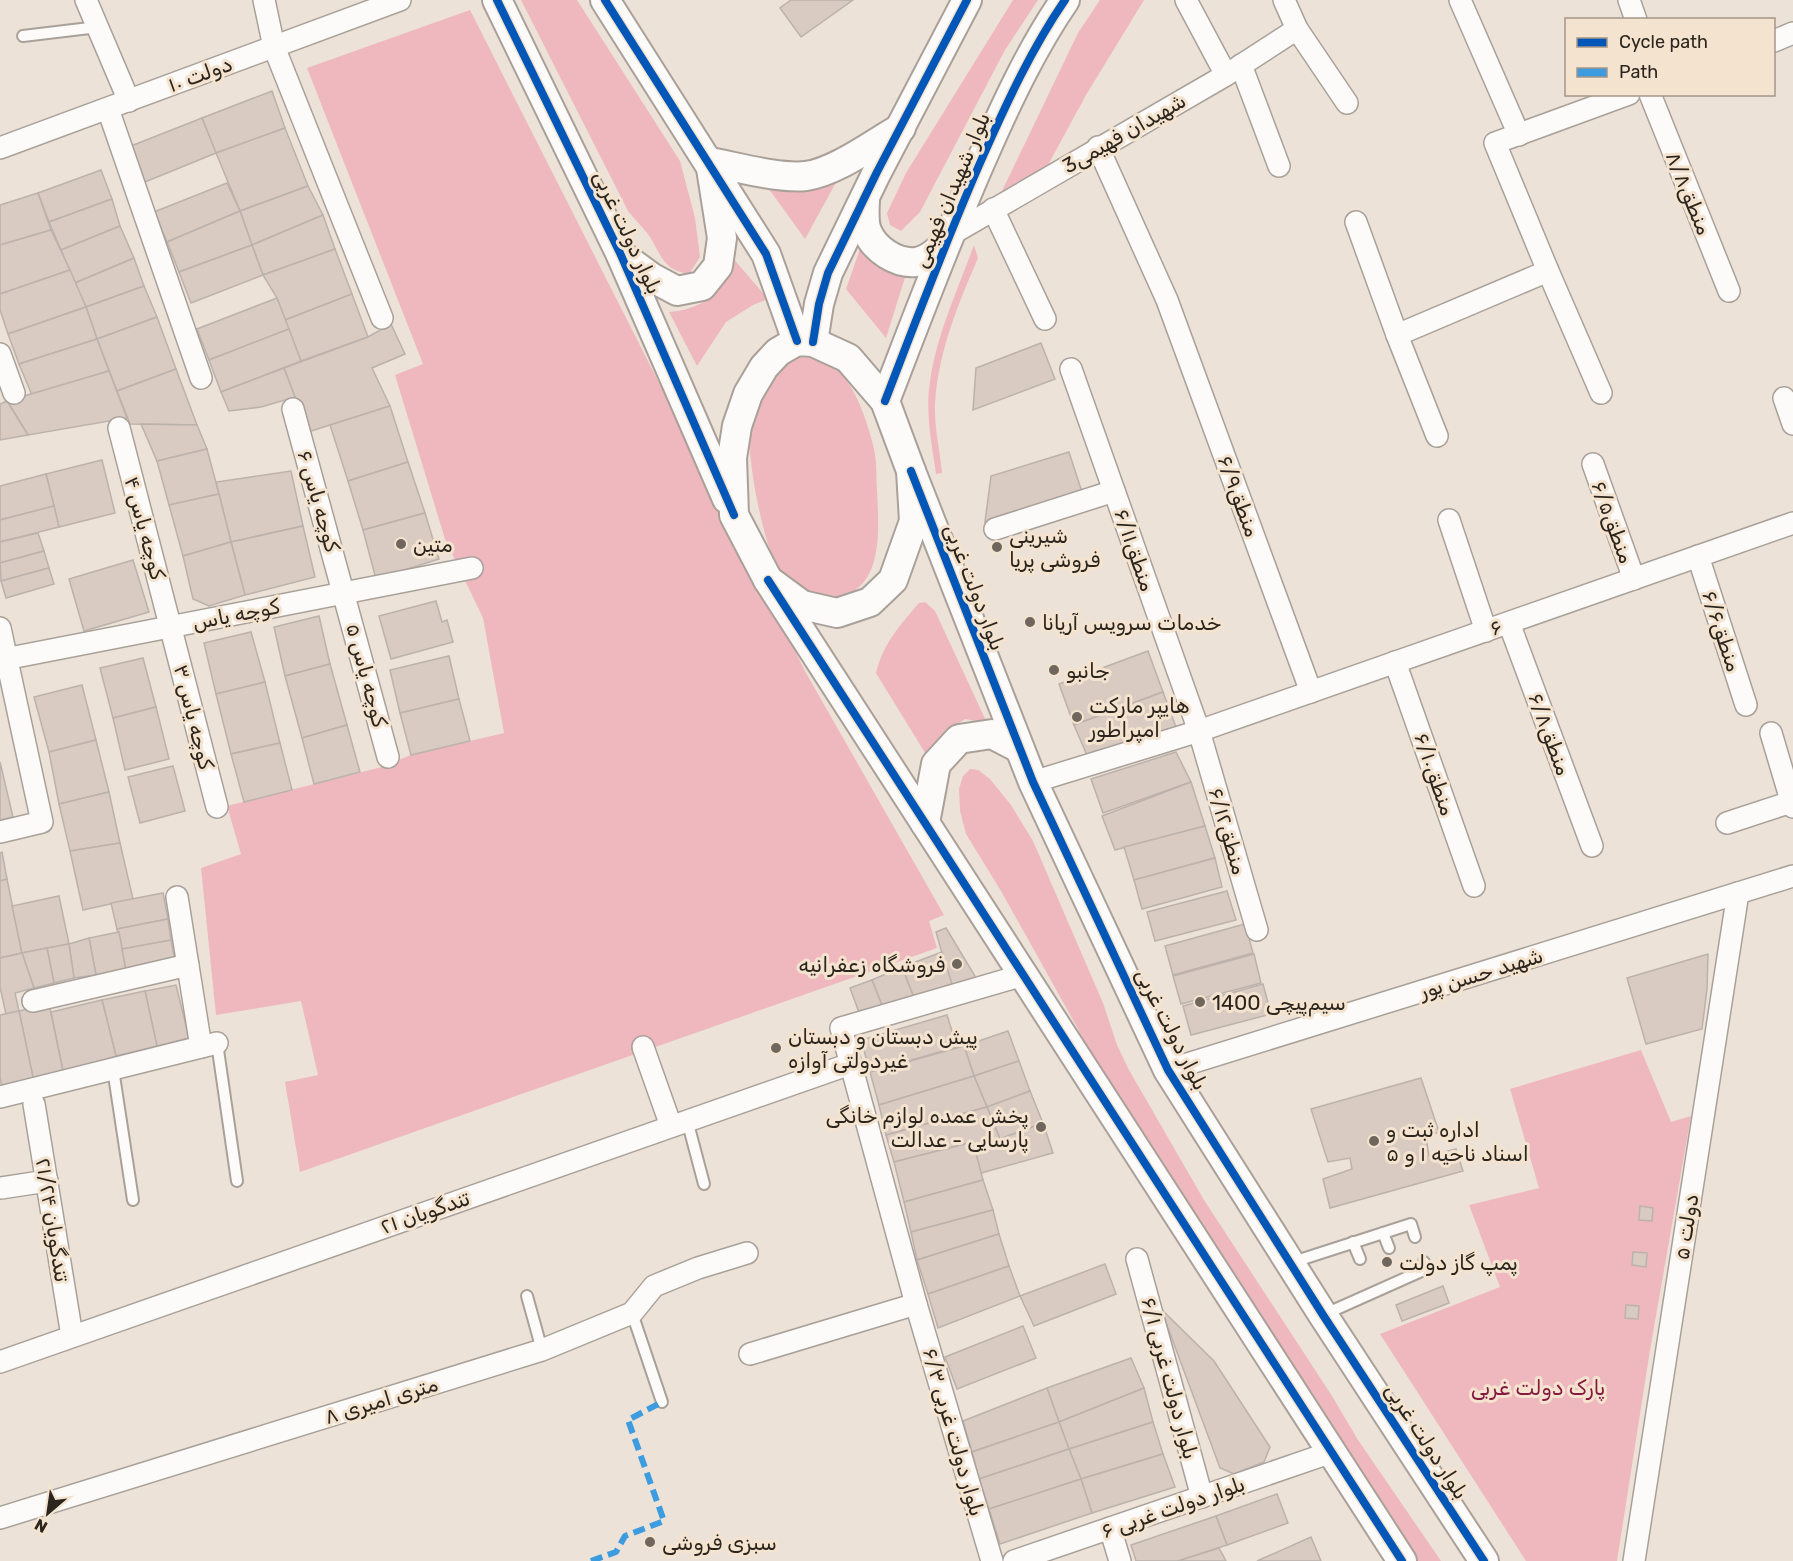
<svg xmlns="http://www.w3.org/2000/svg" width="1793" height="1561" font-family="Rubik,Vazirmatn,sans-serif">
<rect width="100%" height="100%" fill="#ece2d7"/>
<g fill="#efb8bf">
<path d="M 521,0 L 577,0 L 680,161 L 695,218 L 700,257 L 689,274 C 664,270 662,257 650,237 C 644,228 635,220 628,211 Z"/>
<polygon points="1013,0 1038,0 1005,50 920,212 901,231 890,225 887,213 906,173"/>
<polygon points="1100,0 1144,0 1086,95 1048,165 1002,191 1078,33"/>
<polygon points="470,10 806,673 944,915 929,921 937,948 300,1172 285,1082 318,1075 301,1001 216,1015 201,868 241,854 227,806 382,767 411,755 504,733 483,618 445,539 395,375 423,364 307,68"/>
<polygon points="839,177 805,239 769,189 799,189"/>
<path d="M 974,245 L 978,258 C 958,304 938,353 935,404 C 934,426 940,451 942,473 L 936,474 C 932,444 925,412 930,382 C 936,336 958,289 974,245 Z"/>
<path d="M 725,249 L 768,299 L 753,305 L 726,322 L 697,366 L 669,312 C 691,310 715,302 722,278 C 724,269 724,258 725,249 Z"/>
<path d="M 860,249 C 874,268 885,267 907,271 L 886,338 L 846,289 Z"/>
<path d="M 800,357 C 810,358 822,359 831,365 C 854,379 868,423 874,449 C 877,462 876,476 877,490 C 878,517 883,565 860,586 C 849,597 832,600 818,601 C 808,595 786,583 780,574 C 763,546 741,438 752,407 C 755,397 777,371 784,361 Z"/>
<path d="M 925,602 L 935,611 L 987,723 L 965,719 L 945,733 L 927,756 L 876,673 C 883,644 900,625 919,603 Z"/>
<polygon points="970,769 978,770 990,779 1011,805 1033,841 1103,1003 1117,1045 1129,1070 1204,1200 1332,1396 1358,1440 1441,1561 1410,1561 1116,1106 1077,1027 1001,891 966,834 960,811 959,789 963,776"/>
<polygon points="1641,1050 1671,1122 1691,1116 1650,1350 1617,1561 1526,1561 1380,1334 1500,1287 1469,1205 1539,1188 1510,1089"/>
</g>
<g fill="#d9cac2" stroke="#bcb2ac" stroke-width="1.5">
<polygon points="791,0 853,0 801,37 780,8"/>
<polygon points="272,91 285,128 216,153 202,118"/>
<polygon points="202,118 216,153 145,182 131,146"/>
<polygon points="285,128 308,186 240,211 216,153"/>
<polygon points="101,170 112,199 49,222 38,193"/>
<polygon points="227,183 240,211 167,242 154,212"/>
<polygon points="308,186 323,215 252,245 240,211"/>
<polygon points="38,193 51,230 0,245 0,205"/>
<polygon points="112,199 120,226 61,250 49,222"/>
<polygon points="240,211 252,245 179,272 167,242"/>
<polygon points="323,215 335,249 263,275 252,245"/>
<polygon points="120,226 134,258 75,283 61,250"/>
<polygon points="51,230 70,270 0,294 0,245"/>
<polygon points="252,245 263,275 191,303 179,272"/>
<polygon points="335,249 352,294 285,320 277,298 263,275"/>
<polygon points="134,258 144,286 86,307 75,283"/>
<polygon points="70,270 86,307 8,334 0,310 0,294"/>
<polygon points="144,286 157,317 97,339 86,307"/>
<polygon points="352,294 368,337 301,361 285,320"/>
<polygon points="277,298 289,329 209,360 197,329"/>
<polygon points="86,307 97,339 19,364 8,334"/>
<polygon points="157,317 176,369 117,391 97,339"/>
<polygon points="391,324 405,354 372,368 390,406 308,432 284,368 368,337"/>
<polygon points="289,329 301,361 221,392 209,360"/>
<polygon points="97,339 109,371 32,395 19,364"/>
<polygon points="1041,343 1055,379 973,410 976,368"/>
<polygon points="284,368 295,397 261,407 229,411 221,392"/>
<polygon points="176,369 197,425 130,424 117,391"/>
<polygon points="109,371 127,418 28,435 7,401"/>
<polygon points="7,401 28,435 0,440 0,404"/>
<polygon points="390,406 408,462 348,481 330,425"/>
<polygon points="141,424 197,425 207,449 157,461"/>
<polygon points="207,449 219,494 169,505 157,461"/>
<polygon points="1069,452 1082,492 985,522 991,476"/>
<polygon points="102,460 115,513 59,527 46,474"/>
<polygon points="408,462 425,513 363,530 348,481"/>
<polygon points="291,471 303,526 231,542 216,482"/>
<polygon points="46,474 54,506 0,520 0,486"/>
<polygon points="219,494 231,542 183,556 169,505"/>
<polygon points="54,506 59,527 0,542 0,520"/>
<polygon points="425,513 439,559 376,579 363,530"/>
<polygon points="303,526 315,577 245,595 231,542"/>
<polygon points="38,533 44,551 0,563 0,542"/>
<polygon points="231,542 245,595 209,606 193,599 183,556"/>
<polygon points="44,551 49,568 1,581 0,563"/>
<polygon points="133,560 149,612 84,631 69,579"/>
<polygon points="49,568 54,584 6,598 1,581"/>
<polygon points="436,601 442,622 447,620 453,642 391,659 379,616"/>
<polygon points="319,616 330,664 285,676 274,627"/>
<polygon points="251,632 265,682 216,694 204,643"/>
<polygon points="1148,651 1163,692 1074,725 1059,684"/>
<polygon points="449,656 459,699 400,713 390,670"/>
<polygon points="143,658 156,707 113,718 100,668"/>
<polygon points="330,664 347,725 302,738 285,676"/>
<polygon points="265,682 280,743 231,754 216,694"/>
<polygon points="82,685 96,740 49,752 34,697"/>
<polygon points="1163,692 1176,727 1089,760 1074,725"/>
<polygon points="459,699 470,741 411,755 400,713"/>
<polygon points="156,707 169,759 125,770 113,718"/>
<polygon points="347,725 360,772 314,784 302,738"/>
<polygon points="96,740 109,792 59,804 49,752"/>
<polygon points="280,743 292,790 244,802 231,754"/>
<polygon points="1176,752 1191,782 1103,813 1091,779"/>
<polygon points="0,762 13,817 0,820"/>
<polygon points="173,766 185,811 140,823 128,777"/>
<polygon points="1191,782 1205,826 1115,850 1102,816"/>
<polygon points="109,792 120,843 70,851 59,804"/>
<polygon points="1205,826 1215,858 1134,880 1124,847"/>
<polygon points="120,843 133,899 83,910 70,851"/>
<polygon points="2,852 7,879 0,881 0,853"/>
<polygon points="1215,858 1222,887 1142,909 1134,880"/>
<polygon points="7,879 22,953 0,958 0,881"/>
<polygon points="1227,891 1236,920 1155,941 1147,912"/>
<polygon points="163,893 168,919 117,929 111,903"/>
<polygon points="59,896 69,944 22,953 12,906"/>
<polygon points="168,919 171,940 122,949 117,929"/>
<polygon points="1245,924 1253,953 1173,975 1165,946"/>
<polygon points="946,928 975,976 971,987 953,992 936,932"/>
<polygon points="119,932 126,970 96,975 89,938"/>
<polygon points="89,938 96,975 74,978 69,944"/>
<polygon points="171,940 175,961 126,970 122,949"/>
<polygon points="69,944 74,978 54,983 47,948"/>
<polygon points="47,948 54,983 34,988 22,953"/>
<polygon points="942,952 952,984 914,998 902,967"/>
<polygon points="22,953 34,988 15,993 19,1011 6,1014 0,987 0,958"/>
<polygon points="1254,954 1261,983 1181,1004 1173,976"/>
<polygon points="1708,954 1707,989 1702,1029 1646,1044 1627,978"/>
<polygon points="902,967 914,998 883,1008 872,980"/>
<polygon points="872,980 883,1008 861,1018 850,988"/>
<polygon points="1263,984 1271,1014 1191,1035 1183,1006"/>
<polygon points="176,985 189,1038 157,1046 145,991"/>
<polygon points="145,991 157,1046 116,1056 102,1000"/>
<polygon points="102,1000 116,1056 64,1076 51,1012"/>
<polygon points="49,1004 64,1076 34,1082 19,1011"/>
<polygon points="19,1011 34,1082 2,1089 0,1076 0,1015"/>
<polygon points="947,1015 957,1047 870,1072 861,1040"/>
<polygon points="1008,1031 1019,1061 974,1076 964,1046"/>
<polygon points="964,1046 974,1076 879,1105 870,1072"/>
<polygon points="1019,1061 1030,1091 987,1107 974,1076"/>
<polygon points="974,1076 987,1107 886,1135 879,1105"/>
<polygon points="1421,1078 1439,1132 1426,1137 1429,1156 1456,1149 1463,1171 1330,1208 1323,1179 1352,1169 1350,1158 1328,1162 1311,1109"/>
<polygon points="1030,1091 1043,1123 1000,1139 987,1107"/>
<polygon points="987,1107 1000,1139 973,1145 973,1142 894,1162 886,1135"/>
<polygon points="1043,1123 1053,1153 981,1173 973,1145 1000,1139"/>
<polygon points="973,1142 983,1180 904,1202 894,1162"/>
<polygon points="983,1180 993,1210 911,1232 904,1202"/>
<polygon points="1640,1206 1653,1208 1652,1221 1639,1220"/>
<polygon points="993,1210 999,1234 917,1260 911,1232"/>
<polygon points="999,1234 1009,1266 928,1294 917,1260"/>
<polygon points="1633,1252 1647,1253 1646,1267 1632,1265"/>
<polygon points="1105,1264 1116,1294 1034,1326 1020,1296"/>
<polygon points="1009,1266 1020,1296 938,1328 928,1294"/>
<polygon points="1443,1286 1449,1303 1402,1321 1396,1305"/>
<polygon points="1626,1305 1639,1306 1638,1319 1625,1318"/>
<polygon points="1161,1309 1214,1361 1270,1447 1264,1462 1234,1474 1220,1468"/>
<polygon points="1023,1326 1036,1358 957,1389 945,1357"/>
<polygon points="1131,1358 1144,1388 1059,1422 1047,1388"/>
<polygon points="1047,1388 1059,1422 972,1452 963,1421"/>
<polygon points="1144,1388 1153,1422 1069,1449 1059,1422"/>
<polygon points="1059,1422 1069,1449 979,1479 972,1452"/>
<polygon points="1153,1422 1163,1454 1081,1479 1069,1449"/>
<polygon points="1069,1449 1081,1479 989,1509 979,1479"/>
<polygon points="1163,1454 1175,1487 1092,1513 1081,1479"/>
<polygon points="1081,1479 1092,1513 1000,1544 989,1509"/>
<polygon points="1277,1494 1288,1523 1227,1545 1216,1516"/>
<polygon points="1216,1516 1227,1545 1178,1561 1136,1561 1131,1545"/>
<polygon points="1311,1537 1321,1561 1257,1561"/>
<polygon points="1219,1548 1226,1561 1178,1561"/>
</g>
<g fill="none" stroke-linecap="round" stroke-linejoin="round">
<defs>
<g id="lane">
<polyline points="23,36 98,27"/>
<polyline points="217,1043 237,1181"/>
<polyline points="113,1069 133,1200"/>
<polyline points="687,1120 704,1184"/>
<polyline points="1383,1233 1389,1248"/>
<polyline points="1353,1242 1360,1259"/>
<polyline points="1290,1263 1411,1224 1415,1237"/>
<polyline points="527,1296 542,1350"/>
<polyline points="632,1313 662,1402"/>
<polyline points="1323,1315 1426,1269 1424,1262"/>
</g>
<g id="street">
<polyline points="86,0 129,101"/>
<polyline points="264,0 274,47 382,318"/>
<polyline points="1186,0 1226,75"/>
<polyline points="1284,0 1297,29 1347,103"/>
<polyline points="1460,0 1519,135"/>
<polyline points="1629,0 1636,20"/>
<polyline points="1774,41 1793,33"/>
<polyline points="1241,65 1279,166"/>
<polyline points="1650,94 1729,291"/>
<polyline points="108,109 201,378"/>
<polyline points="1098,147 1167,300 1311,692"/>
<polyline points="0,148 400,0"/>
<polyline points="993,209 1045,319"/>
<polyline points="1356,222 1397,335 1437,436"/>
<polyline points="950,235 1226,75 1297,29"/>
<polyline points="1397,335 1548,271"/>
<polyline points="0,354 14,393"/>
<polyline points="1071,369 1199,731 1257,930"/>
<polyline points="1601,393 1548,271 1495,143 1629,94"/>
<polyline points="1784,398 1793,424"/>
<polyline points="293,409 388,757"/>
<polyline points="119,428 217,807"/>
<polyline points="1593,464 1634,579"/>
<polyline points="1449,520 1486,631"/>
<polyline points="995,529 1114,491"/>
<polyline points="1698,556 1746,705"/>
<polyline points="1509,623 1592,846"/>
<polyline points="0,628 42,822 0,832"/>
<polyline points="0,660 472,568"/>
<polyline points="1395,662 1474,886"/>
<polyline points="1771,733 1793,807"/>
<polyline points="1033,782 1199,731 1793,523"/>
<polyline points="1727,823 1791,802"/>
<polyline points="177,897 201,1047"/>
<polyline points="33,1001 188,965"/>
<polyline points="643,1047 671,1126"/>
<polyline points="1168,1070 1793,876"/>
<polyline points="0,1097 217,1043"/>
<polyline points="34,1104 72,1336"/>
<polyline points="1,1188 47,1181"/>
<polyline points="1137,1259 1202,1497"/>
<polyline points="750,1354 916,1304"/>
<polyline points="0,1362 850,1064"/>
<polyline points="0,1518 542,1350 632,1313 654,1286 698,1268 747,1253"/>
<polyline points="1110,1528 1120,1561"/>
<polyline points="992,1561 916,1304 841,1028 1023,975"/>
<polyline points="1014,1561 1332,1452"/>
<polyline points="1634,1561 1738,893"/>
</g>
<g id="secondary">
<polyline points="497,0 620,253 727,499"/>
<polyline points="605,0 766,254 797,341"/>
<path d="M 865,198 C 865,208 863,221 867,231 C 874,249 896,264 916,262 C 928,260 940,250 947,241"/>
<path d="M 621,255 L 651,277 L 677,291 L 702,286 L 718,266 L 722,238 L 710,162 C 737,167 779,179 806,176 C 836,172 874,143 901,128"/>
<polygon points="797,341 813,342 848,358 885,401 911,471 914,521 893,580 870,602 837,613 802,605 768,580 734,515 732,458 737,426 748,394 764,367 778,352"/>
<polyline points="813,342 819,304 828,273 877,172 967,0"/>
<path d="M 885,401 C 917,318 948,235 984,154 C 1007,102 1032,48 1065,0"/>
<polyline points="911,471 1033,782 1168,1070 1323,1315 1484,1561"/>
<polyline points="768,580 1402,1561"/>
<polyline points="925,823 936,764 959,739 992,734 1019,748"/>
</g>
</defs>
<use href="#lane" stroke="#a9a199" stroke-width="14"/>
<use href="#street" stroke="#a9a199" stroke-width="24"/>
<use href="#secondary" stroke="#a9a199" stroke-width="32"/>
<use href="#lane" stroke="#fcfbf9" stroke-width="10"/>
<use href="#street" stroke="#fcfbf9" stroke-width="21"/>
<use href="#secondary" stroke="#fcfbf9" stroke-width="28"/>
<polyline stroke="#3d9cdf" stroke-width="6" stroke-dasharray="12 6" stroke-linecap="butt" points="591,1561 616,1552 625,1536 664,1521 628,1420 662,1402"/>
<defs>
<g id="cycleway">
<polyline points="497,0 620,253 734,515"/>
<polyline points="605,0 766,254 797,341"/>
<polyline points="813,342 819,304 828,273 877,172 967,0"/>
<path d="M 885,401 C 917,318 948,235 984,154 C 1007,102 1032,48 1065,0"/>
<polyline points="911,471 1033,782 1168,1070 1323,1315 1484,1561"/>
<polyline points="768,580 1402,1561"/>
</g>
</defs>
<use href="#cycleway" stroke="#f4e3cf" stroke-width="11"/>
<use href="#cycleway" stroke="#0057b8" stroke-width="8"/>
</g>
<g fill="#6f675e" stroke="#f4e3cf" stroke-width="2">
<circle cx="401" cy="544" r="6"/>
<circle cx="997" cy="547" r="6"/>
<circle cx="1030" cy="622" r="6"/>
<circle cx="1054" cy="670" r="6"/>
<circle cx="1077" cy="717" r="6"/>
<circle cx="957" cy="964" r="6"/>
<circle cx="1200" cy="1002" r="6"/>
<circle cx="776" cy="1048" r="6"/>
<circle cx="1041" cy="1127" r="6"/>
<circle cx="1374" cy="1141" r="6"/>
<circle cx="1387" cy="1262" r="6"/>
<circle cx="650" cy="1542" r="6"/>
</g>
<g text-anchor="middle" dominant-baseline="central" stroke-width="6" stroke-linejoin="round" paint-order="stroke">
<g font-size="21" fill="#2b251d" stroke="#f4e3cf">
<text transform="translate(200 74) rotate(-20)">۱۰ دولت</text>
<text transform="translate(1124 133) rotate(-30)">3شهیدان فهیمی</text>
<text transform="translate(951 190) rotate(-67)">بلوار شهیدان فهیمی</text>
<text transform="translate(1689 193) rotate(68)">منطق۸/۸</text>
<text transform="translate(628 232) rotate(65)">بلوار دولت غربی</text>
<text transform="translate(1239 496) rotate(70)">منطق۶/۹</text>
<text transform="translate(319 501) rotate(74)">کوچه یاس ۶</text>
<text transform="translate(1613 522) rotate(70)">منطق۶/۵</text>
<text transform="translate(145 528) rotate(75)">کوچه یاس ۴</text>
<text transform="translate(1135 550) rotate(71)">منطق۶/۱۱</text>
<text transform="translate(975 587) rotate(69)">بلوار دولت غربی</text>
<text transform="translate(236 614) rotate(-11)">کوچه یاس</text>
<text transform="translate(1496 627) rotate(-19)">۶</text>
<text transform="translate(1722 631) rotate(72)">منطق۶/۶</text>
<text transform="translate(367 675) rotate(75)">کوچه یاس ۵</text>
<text transform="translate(194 717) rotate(76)">کوچه یاس ۳</text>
<text transform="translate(1550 734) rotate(70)">منطق۶/۸</text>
<text transform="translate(1435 774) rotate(71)">منطق۶/۱۰</text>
<text transform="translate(1228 831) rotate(74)">منطق۶/۱۲</text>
<text transform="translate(1481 973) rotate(-17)">شهید حسن پور</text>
<text transform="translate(1172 1029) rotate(63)">بلوار دولت غربی</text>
<text transform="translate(425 1212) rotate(-19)">۲۱ تندگویان</text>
<text transform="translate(53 1220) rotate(81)">۲۱/۲۴ تندگویان</text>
<text transform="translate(1686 1227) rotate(-81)">۵ دولت</text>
<text transform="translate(1170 1378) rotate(75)">بلوار دولت غربی ۶/۱</text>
<text transform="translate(381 1400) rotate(-17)">۸ متری امیری</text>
<text transform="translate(954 1432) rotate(74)">بلوار دولت غربی ۶/۳</text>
<text transform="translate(1427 1441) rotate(57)">بلوار دولت غربی</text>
<text transform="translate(1173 1507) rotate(-19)">بلوار دولت غربی ۶</text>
</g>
<g font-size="21" fill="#2b251d" stroke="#f4e3cf" text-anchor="start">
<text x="1009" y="535">شیرینی<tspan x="1009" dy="24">فروشی پریا</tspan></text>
<text x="413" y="544">متین</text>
<text x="1042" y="622">خدمات سرویس آریانا</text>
<text x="1066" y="670">جانبو</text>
<text x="1089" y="705">هایپر مارکت<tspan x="1089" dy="24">امپراطور</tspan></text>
<text x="945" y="964" text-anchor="end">فروشگاه زعفرانیه</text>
<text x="1212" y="1002">سیم‌پیچی 1400</text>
<text x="788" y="1036">پیش دبستان و دبستان<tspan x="788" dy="24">غیردولتی آوازه</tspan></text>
<text x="1029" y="1115" text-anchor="end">پخش عمده لوازم خانگی<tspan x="1029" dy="24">پارسایی - عدالت</tspan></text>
<text x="1386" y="1129">اداره ثبت و<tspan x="1386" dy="24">اسناد ناحیه ۱ و ۵</tspan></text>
<text x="1399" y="1262">پمپ گاز دولت</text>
<text x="662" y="1542">سبزی فروشی</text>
</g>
<g font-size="21" fill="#861941" stroke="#f4e3cf">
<text x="1538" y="1387">پارک دولت غربی</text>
</g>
</g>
<rect x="1565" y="18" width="210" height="78" fill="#f4e3cf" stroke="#a49788" stroke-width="1.5"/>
<rect x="1577" y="38" width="30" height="9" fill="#0057b8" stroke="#a49788" stroke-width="1.5"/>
<text x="1619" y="48" font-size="18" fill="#2b251d">Cycle path</text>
<rect x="1577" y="68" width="30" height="9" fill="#3d9cdf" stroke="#a49788" stroke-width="1.5"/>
<text x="1619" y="78" font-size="18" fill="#2b251d">Path</text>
<g transform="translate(48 1513) rotate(209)" stroke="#f4e3cf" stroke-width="4.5" paint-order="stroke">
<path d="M0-4.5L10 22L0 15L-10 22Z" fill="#2b251d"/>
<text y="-9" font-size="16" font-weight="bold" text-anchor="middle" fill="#2b251d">N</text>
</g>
</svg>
